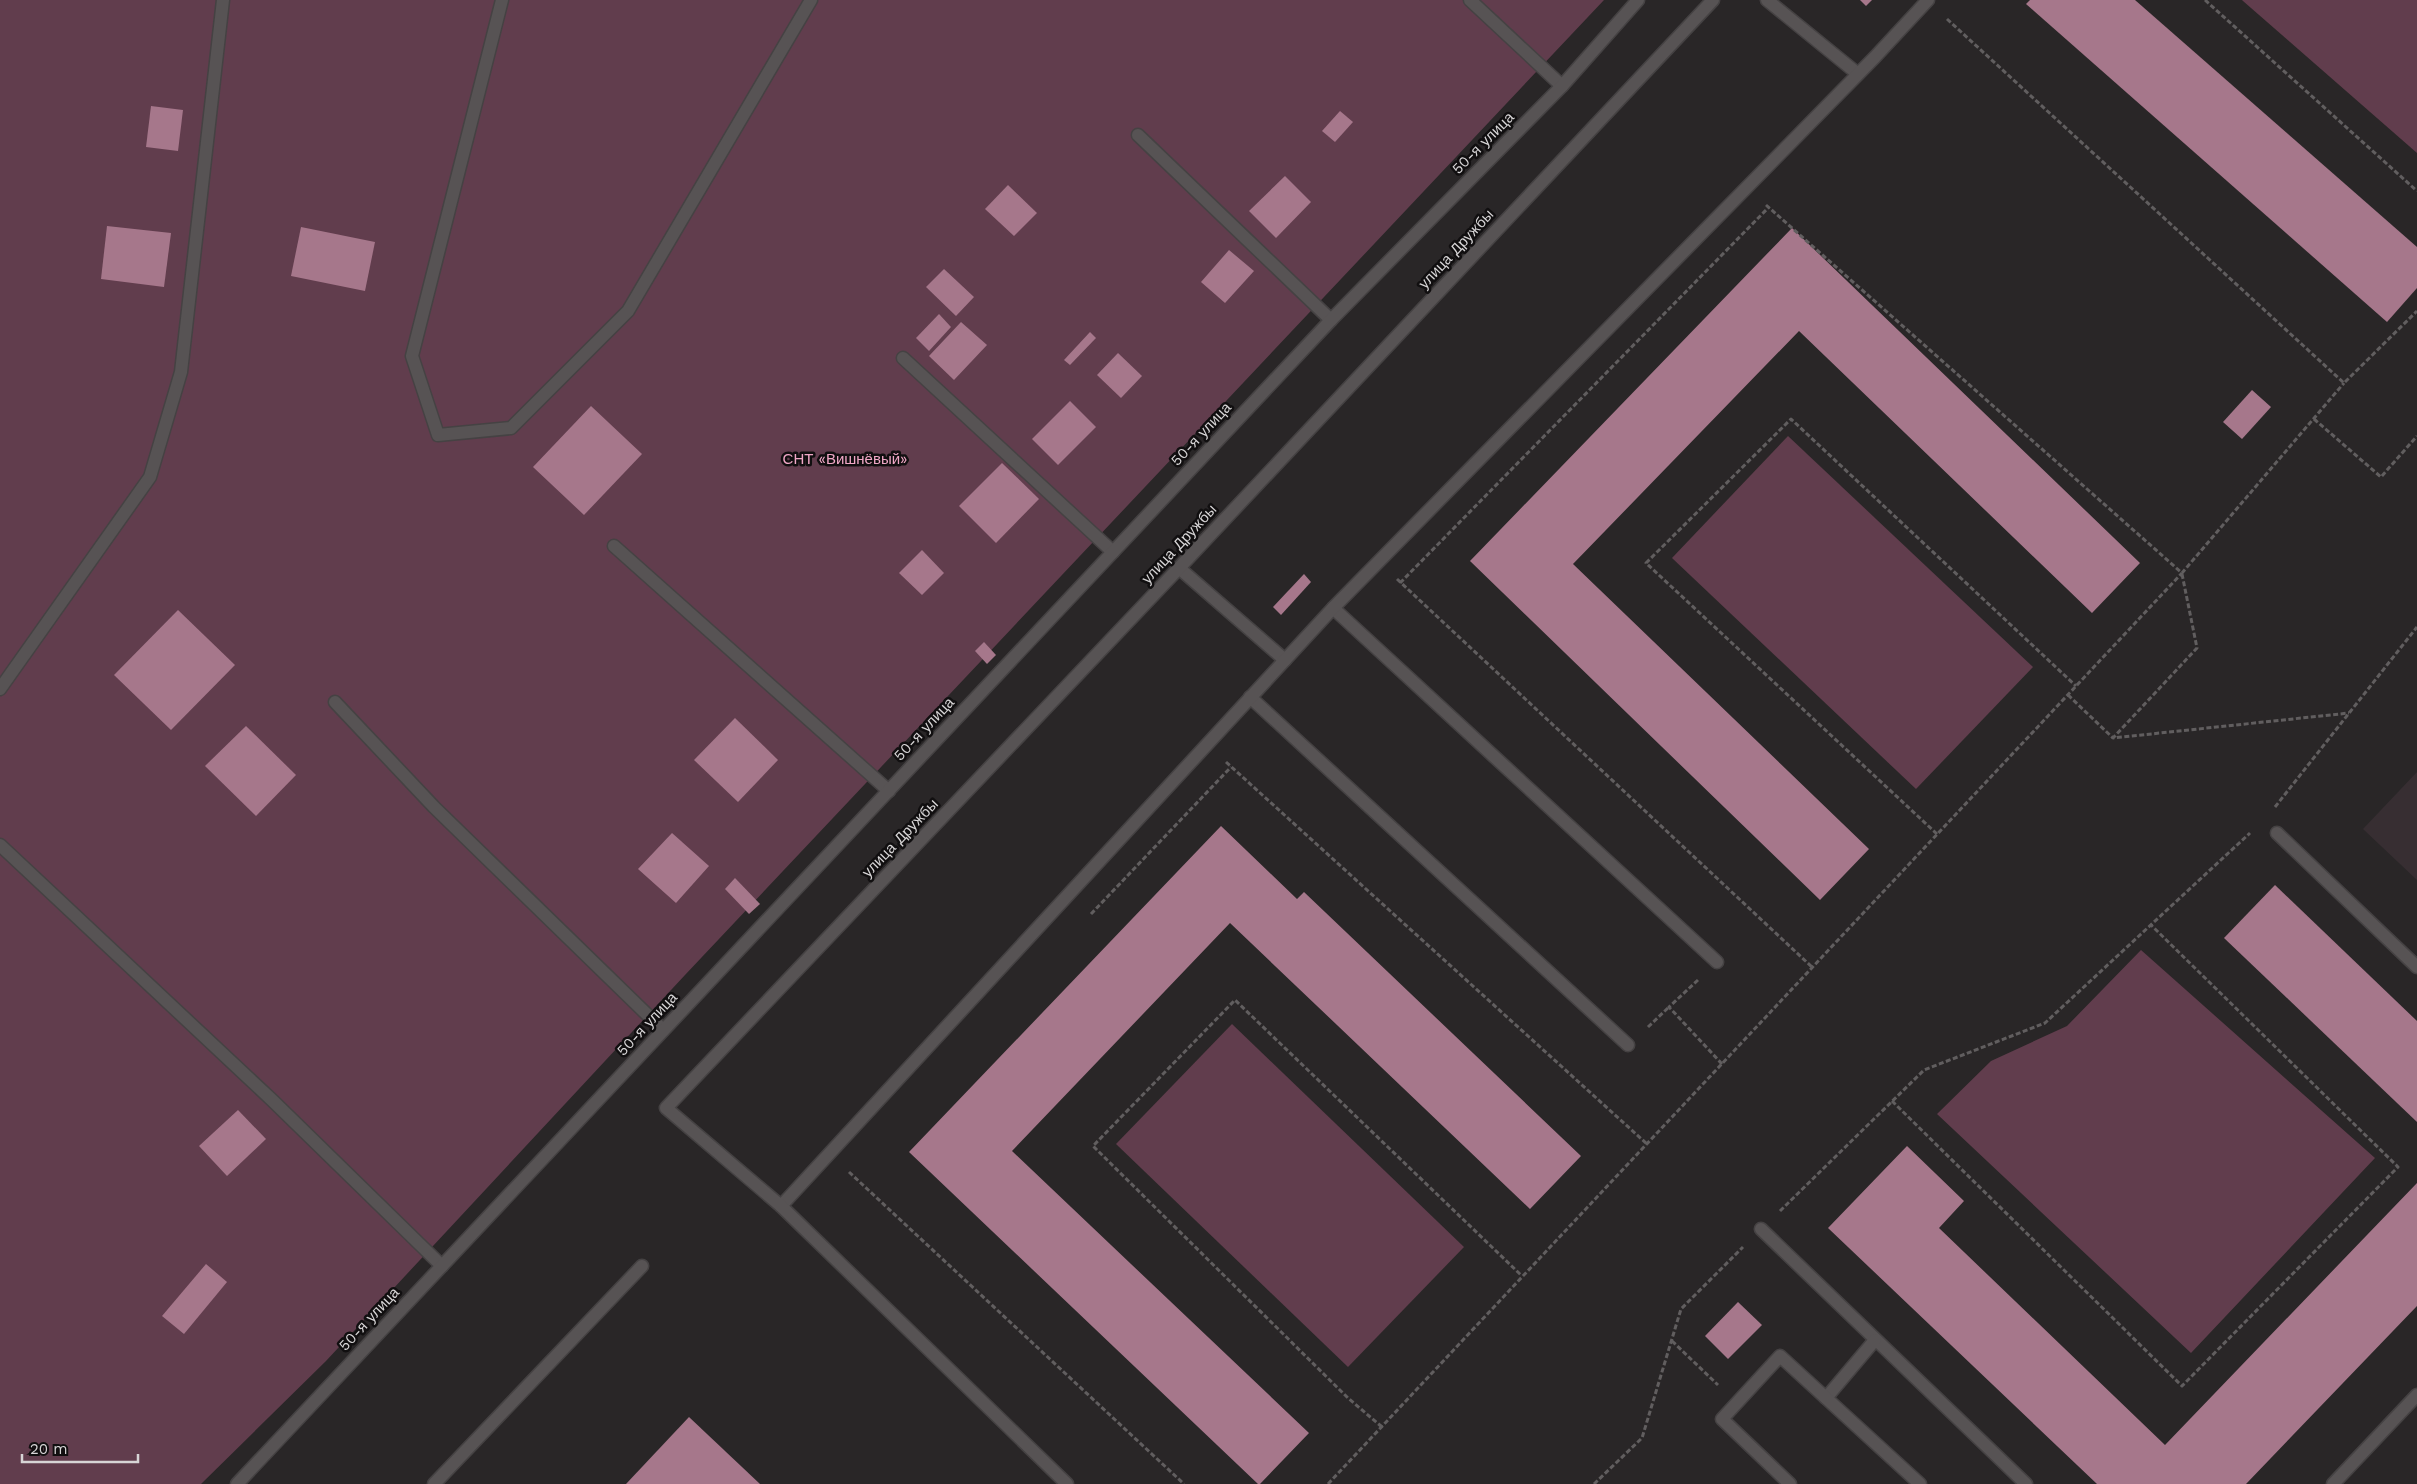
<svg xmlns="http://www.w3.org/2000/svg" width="2417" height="1484" font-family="'Work Sans',sans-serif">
<rect width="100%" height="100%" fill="#292627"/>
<polygon fill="#372e32" points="2417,772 2417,880 2363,829"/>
<g fill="#613d4d">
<polygon points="0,0 1604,0 685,975 326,1361 201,1484 0,1484"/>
<polygon points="2242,0 2417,0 2417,153 2243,1"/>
<polygon points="1788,436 2033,667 1916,789 1672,558"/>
<polygon points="2141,950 2375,1158 2191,1353 1937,1114 1991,1061 2067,1026"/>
<polygon points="1232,1024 1464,1247 1348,1367 1116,1144"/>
</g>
<g fill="#a6778b">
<polygon points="1860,0 1872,0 1866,6"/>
<polygon points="2030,0 2135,0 2417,247 2417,288 2387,322 2026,4"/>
<polygon points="151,106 183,110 178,151 146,147"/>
<polygon points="1340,111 1353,122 1335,142 1322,131"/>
<polygon points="1285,176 1311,202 1276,238 1249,211"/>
<polygon points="1008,185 1037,213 1014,236 985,209"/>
<polygon points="107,226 171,233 164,287 101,279"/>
<polygon points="301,227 375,242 365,291 291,276"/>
<polygon points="1792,228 2140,563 2092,613 1799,331 1573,564 1869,849 1820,900 1470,561"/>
<polygon points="1229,250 1254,271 1225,303 1201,282"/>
<polygon points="944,269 974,297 956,316 926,287"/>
<polygon points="939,314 951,327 929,351 916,338"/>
<polygon points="961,322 987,345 954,380 929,356"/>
<polygon points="1090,332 1096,338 1070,365 1064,360"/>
<polygon points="1118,353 1142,376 1121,398 1097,375"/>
<polygon points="2252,390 2271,407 2242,439 2223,422"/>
<polygon points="1070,401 1096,427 1058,465 1032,439"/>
<polygon points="591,406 642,454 584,515 533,467"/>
<polygon points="1002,463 1039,499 996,543 959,506"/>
<polygon points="922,550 944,573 922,595 899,573"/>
<polygon points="1304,574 1311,582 1281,615 1273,607"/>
<polygon points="178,610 235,665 171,730 114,675"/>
<polygon points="984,642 996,655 987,664 975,651"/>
<polygon points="735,718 778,760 738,802 694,760"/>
<polygon points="246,726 296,775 256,816 205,766"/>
<polygon points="1221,826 1297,899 1304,892 1581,1156 1530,1209 1230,923 1012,1151 1309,1433 1260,1484 1258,1484 909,1152"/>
<polygon points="672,833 709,866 676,903 638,869"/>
<polygon points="735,878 760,904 749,914 725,889"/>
<polygon points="2275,885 2417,1021 2417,1122 2224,938"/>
<polygon points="238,1110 266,1139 227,1176 199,1146"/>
<polygon points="1907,1146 1964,1201 1939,1228 2165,1445 2417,1183 2417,1306 2246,1484 2097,1484 1828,1228"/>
<polygon points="206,1264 227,1282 184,1334 162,1316"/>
<polygon points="1738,1302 1762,1325 1728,1359 1705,1336"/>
<polygon points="689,1417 760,1484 626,1484"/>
</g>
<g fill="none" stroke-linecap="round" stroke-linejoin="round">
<defs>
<g id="minor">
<polyline points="502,0 412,356 438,435 511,428 628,311 811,0"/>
<polyline points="1470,0 1562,86"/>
<polyline points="1767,0 1858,74"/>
<polyline points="1138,135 1331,320"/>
<polyline points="903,358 1113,552"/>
<polyline points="614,546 889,791"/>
<polyline points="1179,568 1285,660"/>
<polyline points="1333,608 1717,962"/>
<polyline points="0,689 150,477 181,372 223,0"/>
<polyline points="1250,697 1628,1045"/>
<polyline points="335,702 434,807 663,1030"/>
<polyline points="2277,833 2417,967"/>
<polyline points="0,845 272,1100 442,1266"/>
<polyline points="781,1206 1333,608 1875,57 1928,0"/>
<polyline points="1761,1229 2026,1484"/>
<polyline points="1826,1398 1875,1340"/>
<polyline points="237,1484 1331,320 1562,86 1638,0"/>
<polyline points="434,1484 642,1266"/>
<polyline points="1067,1484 781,1206 666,1108 1179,568 1713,0"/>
<polyline points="1790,1484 1722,1419 1780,1356 1920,1484"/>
<polyline points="2333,1484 2417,1395"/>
</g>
</defs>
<use href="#minor" stroke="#454243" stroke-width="15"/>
<g stroke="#615e5f" stroke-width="3" stroke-dasharray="5 2.5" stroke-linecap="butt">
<polyline points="2205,0 2417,191"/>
<polyline points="1947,19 2344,383 2417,311"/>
<polyline points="1766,205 2182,573 2344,383"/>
<polyline points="2314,419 2381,477 2417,436"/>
<polyline points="2182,574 2197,648 2113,738 2349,713"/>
<polyline points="1397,579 1813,968"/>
<polyline points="1400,583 1769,207"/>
<polyline points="2068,695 2113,738"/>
<polyline points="1226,762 1647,1144"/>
<polyline points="2275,807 2417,627"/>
<polyline points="1937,834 1646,563 1791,419 2076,686"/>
<polyline points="1091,914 1231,767"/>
<polyline points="1698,980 1669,1007 1722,1064"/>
<polyline points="1648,1027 1669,1007"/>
<polyline points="1892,1101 2182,1386 2398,1167 2151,925"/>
<polyline points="849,1172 1184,1484"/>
<polyline points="1780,1211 1924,1070 2045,1023 2250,833"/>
<polyline points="1672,1341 1718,1385"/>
<polyline points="1382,1427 1348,1398 1093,1146 1235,1000 1522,1276"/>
<polyline points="1328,1484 2182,573"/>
<polyline points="1594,1484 1642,1438 1681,1309 1743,1247"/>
</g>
<use href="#minor" stroke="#575354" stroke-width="12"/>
</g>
<g text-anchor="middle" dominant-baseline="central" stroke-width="5" stroke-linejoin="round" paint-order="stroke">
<g font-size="15" fill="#d7d5d6" stroke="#110f10">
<text transform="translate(1483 143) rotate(-45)">50-я улица</text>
<text transform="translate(1456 249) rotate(-47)">улица Дружбы</text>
<text transform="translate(1201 434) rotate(-47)">50-я улица</text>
<text transform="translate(1179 544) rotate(-47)">улица Дружбы</text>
<text transform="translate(924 729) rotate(-47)">50-я улица</text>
<text transform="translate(900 838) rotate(-46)">улица Дружбы</text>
<text transform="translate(647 1024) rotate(-47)">50-я улица</text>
<text transform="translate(369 1319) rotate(-47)">50-я улица</text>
</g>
<g font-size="15" fill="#f1a8c7" stroke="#110f10">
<text x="845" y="459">СНТ «Вишнёвый»</text>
</g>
</g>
<path d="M22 1454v8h116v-8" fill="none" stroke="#d7d5d6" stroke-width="2.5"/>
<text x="30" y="1454" font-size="15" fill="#d7d5d6" stroke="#110f10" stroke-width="4" paint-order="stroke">20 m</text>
</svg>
